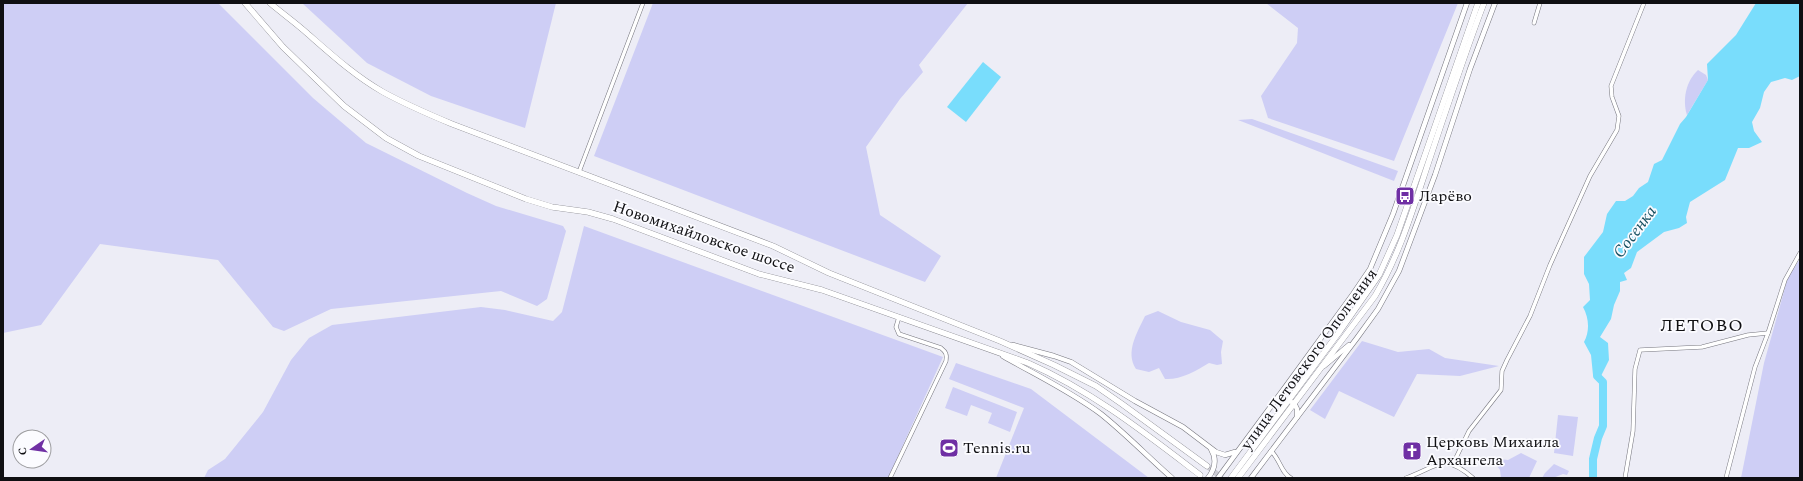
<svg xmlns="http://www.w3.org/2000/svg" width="1803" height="481" font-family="Spectral,serif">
<rect width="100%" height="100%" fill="#ededf6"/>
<g fill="#cecef5">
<polygon points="3,3 218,3 313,98 366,143 467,193 496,206 563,226 566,231 547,299 537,306 501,291 331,309 284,331 273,327 218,260 100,244 41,325 3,333"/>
<polygon points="302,3 556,3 525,128 431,96 367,63"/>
<polygon points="653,3 968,3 919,65 923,72 900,99 866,147 880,215 941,256 925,282 594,156"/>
<polygon points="1266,3 1458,3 1394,161 1268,118 1261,96 1297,43 1298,28"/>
<path d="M 1698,70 L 1706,75 L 1708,80 L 1687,115 C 1682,100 1686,81 1698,70 Z"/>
<polygon points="1252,119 1398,171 1394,181 1238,120"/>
<polygon points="584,226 943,357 888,478 204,478 208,470 225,459 263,412 291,360 309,338 332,325 481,307 505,310 553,321 562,312"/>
<polygon points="1800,259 1800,478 1741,478 1764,363 1788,277"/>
<path d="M 1158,311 L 1181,322 L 1210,330 L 1223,341 L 1221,352 L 1222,364 L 1217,365 L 1209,363 C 1196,371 1180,380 1165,379 L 1159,368 L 1149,372 L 1136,369 C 1125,352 1137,333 1145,316 Z"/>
<polygon points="1362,341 1398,352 1429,349 1445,358 1499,366 1460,376 1417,374 1394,417 1339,391 1325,419 1310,410"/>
<polygon points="956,363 1031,389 1149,478 996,478 1024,408 949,379"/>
<polygon points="953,387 1017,412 1010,432 988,423 992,413 971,405 967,416 945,408"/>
<polygon points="1558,415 1578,417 1573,456 1554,453"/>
<polygon points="1521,453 1537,461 1529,478 1501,478 1500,470 1497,466 1500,459 1508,460"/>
<polygon points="1554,464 1569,471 1567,475 1563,474 1553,478 1542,478 1545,473"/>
</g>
<g fill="#79ddfc">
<path d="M 1756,3 L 1800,3 L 1800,76 L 1792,80 L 1785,78 L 1771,82 L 1764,92 L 1760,108 L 1752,122 L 1754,131 L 1762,142 L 1749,148 L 1738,148 L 1725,180 L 1690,202 L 1686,217 L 1687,223 L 1679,228 L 1664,232 L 1637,252 L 1631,268 L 1624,273 L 1627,280 L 1620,282 L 1620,291 L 1614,305 L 1611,319 L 1600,337 L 1608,343 L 1609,360 L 1601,376 L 1593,375 L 1591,355 L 1584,342 C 1590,331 1589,318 1583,307 L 1590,300 L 1589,284 L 1584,274 L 1584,257 L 1603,232 L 1607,214 L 1616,201 L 1625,201 L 1633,196 L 1639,188 L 1648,182 L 1654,164 L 1662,160 L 1680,124 L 1686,117 L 1708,80 L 1707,64 L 1736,35 Z"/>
<polygon points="983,62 1001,77 966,122 947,107"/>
</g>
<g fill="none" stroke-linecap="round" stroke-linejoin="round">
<polyline stroke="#79ddfc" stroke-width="8" points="1593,478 1593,459 1598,438 1603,426 1603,382 1597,376 1597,365"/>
<polyline stroke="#ccccd4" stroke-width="5.5" stroke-dasharray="5.5 3" stroke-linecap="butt" points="1207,466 1222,478"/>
<defs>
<g id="minor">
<polyline points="1534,23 1540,3"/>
<polyline points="579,172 643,3"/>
<path d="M 1271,451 C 1280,459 1281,473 1291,478"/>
<polyline points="1453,464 1469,431 1501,390 1502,371 1507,360 1530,316 1550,265 1590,176 1617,130 1619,116 1612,97 1611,86 1644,3"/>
<path d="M 890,478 L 946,361 C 947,354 946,352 941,348 L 899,334 L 896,327 L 899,317"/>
<path d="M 1406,478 C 1437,467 1444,452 1473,478"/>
<polyline points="1625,478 1633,431 1635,369 1640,350 1702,347 1748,335 1768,333"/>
<polyline points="1726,478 1755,367 1768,333 1785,280 1800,253"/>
</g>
<g id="tertiary">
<polyline points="1013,345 1054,356 1071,362 1135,401 1183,427 1216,452 1225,455 1235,452"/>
<path d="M 1003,356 C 1036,375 1070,391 1101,414 C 1126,434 1148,457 1172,478"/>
<polyline points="1324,366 1349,345"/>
<polyline points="1276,401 1284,399 1294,403 1297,409 1297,417"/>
<path d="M 1208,478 C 1215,469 1217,459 1211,449"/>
<polyline points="1218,478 1286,386 1353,294 1370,269 1393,214 1467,3"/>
<polyline points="1251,478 1357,338 1378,309 1399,271 1435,175 1470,69 1495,3"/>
</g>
<g id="secondary">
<path d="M 245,3 L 283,47 L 344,106 L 386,138 L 419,156 L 526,199 L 552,207 L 588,212 L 613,219 L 759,274 L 822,290 L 1028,363 C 1092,391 1145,433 1200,475"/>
<path d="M 270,3 C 283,14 296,23 308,34 C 332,55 355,76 383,92 C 405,104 428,114 452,124 L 773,246 L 829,273 L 1000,341 L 1054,365 L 1096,386 L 1122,404 L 1207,466"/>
<polyline points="1231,478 1340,331 1379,275 1397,235 1478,3"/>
<path d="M 1238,478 L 1375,296 C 1402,250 1414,205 1431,155 C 1448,104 1465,53 1484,3"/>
</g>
</defs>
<use href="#minor" stroke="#76767e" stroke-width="4.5"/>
<use href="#tertiary" stroke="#76767e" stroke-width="5.5"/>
<use href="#secondary" stroke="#76767e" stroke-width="6"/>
<use href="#minor" stroke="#fff" stroke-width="3.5"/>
<use href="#tertiary" stroke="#fff" stroke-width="4.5"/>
<use href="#secondary" stroke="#fff" stroke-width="5.5"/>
</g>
<defs>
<symbol id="bus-square" viewBox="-11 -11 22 22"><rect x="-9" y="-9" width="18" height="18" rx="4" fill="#6f2fa4" stroke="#fbfbff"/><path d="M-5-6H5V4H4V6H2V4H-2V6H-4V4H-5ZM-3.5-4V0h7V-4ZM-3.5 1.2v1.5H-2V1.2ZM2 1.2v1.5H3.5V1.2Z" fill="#fff"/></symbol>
<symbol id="stadium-square" viewBox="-11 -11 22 22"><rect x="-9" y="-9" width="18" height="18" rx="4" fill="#6f2fa4" stroke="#fbfbff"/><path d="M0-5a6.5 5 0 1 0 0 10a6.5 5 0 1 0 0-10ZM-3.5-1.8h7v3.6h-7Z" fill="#fff"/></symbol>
<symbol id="church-square" viewBox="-11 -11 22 22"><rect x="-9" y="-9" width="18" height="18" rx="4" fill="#6f2fa4" stroke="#fbfbff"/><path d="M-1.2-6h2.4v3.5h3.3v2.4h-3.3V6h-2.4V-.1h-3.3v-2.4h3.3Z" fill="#fff"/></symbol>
</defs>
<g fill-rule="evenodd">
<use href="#bus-square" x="1394" y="185" width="22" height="22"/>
<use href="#stadium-square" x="938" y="437" width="22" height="22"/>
<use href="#church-square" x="1401" y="440" width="22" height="22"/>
</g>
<g text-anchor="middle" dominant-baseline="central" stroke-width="3.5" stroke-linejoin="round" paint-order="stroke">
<g font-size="16" fill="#0f0f12" stroke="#fbfbff" text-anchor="start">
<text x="1419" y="196">Ларёво</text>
<text x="1426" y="442">Церковь Михаила<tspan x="1426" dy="18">Архангела</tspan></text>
<text x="963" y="448">Tennis.ru</text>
</g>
<g font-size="16" fill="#0f0f12" stroke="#fbfbff">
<text transform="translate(704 237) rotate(19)">Новомихайловское шоссе</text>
<text transform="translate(1309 359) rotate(-54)">улица Летовского Ополчения</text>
</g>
<g font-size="17" font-style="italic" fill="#185162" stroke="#fbfbff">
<text transform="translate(1635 232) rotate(-53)">Сосенка</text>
</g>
<g font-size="18" letter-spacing="1" fill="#0f0f12" stroke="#fbfbff">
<text x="1702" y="325">ЛЕТОВО</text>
</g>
</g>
<rect width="1803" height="481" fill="none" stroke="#0f0f12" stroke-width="8"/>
<g transform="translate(32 449) rotate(257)"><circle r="19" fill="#fbfbff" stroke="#9d9da0"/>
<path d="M0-3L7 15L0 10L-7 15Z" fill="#6f2fa4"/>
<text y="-6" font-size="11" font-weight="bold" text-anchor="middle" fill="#0f0f12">С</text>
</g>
</svg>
